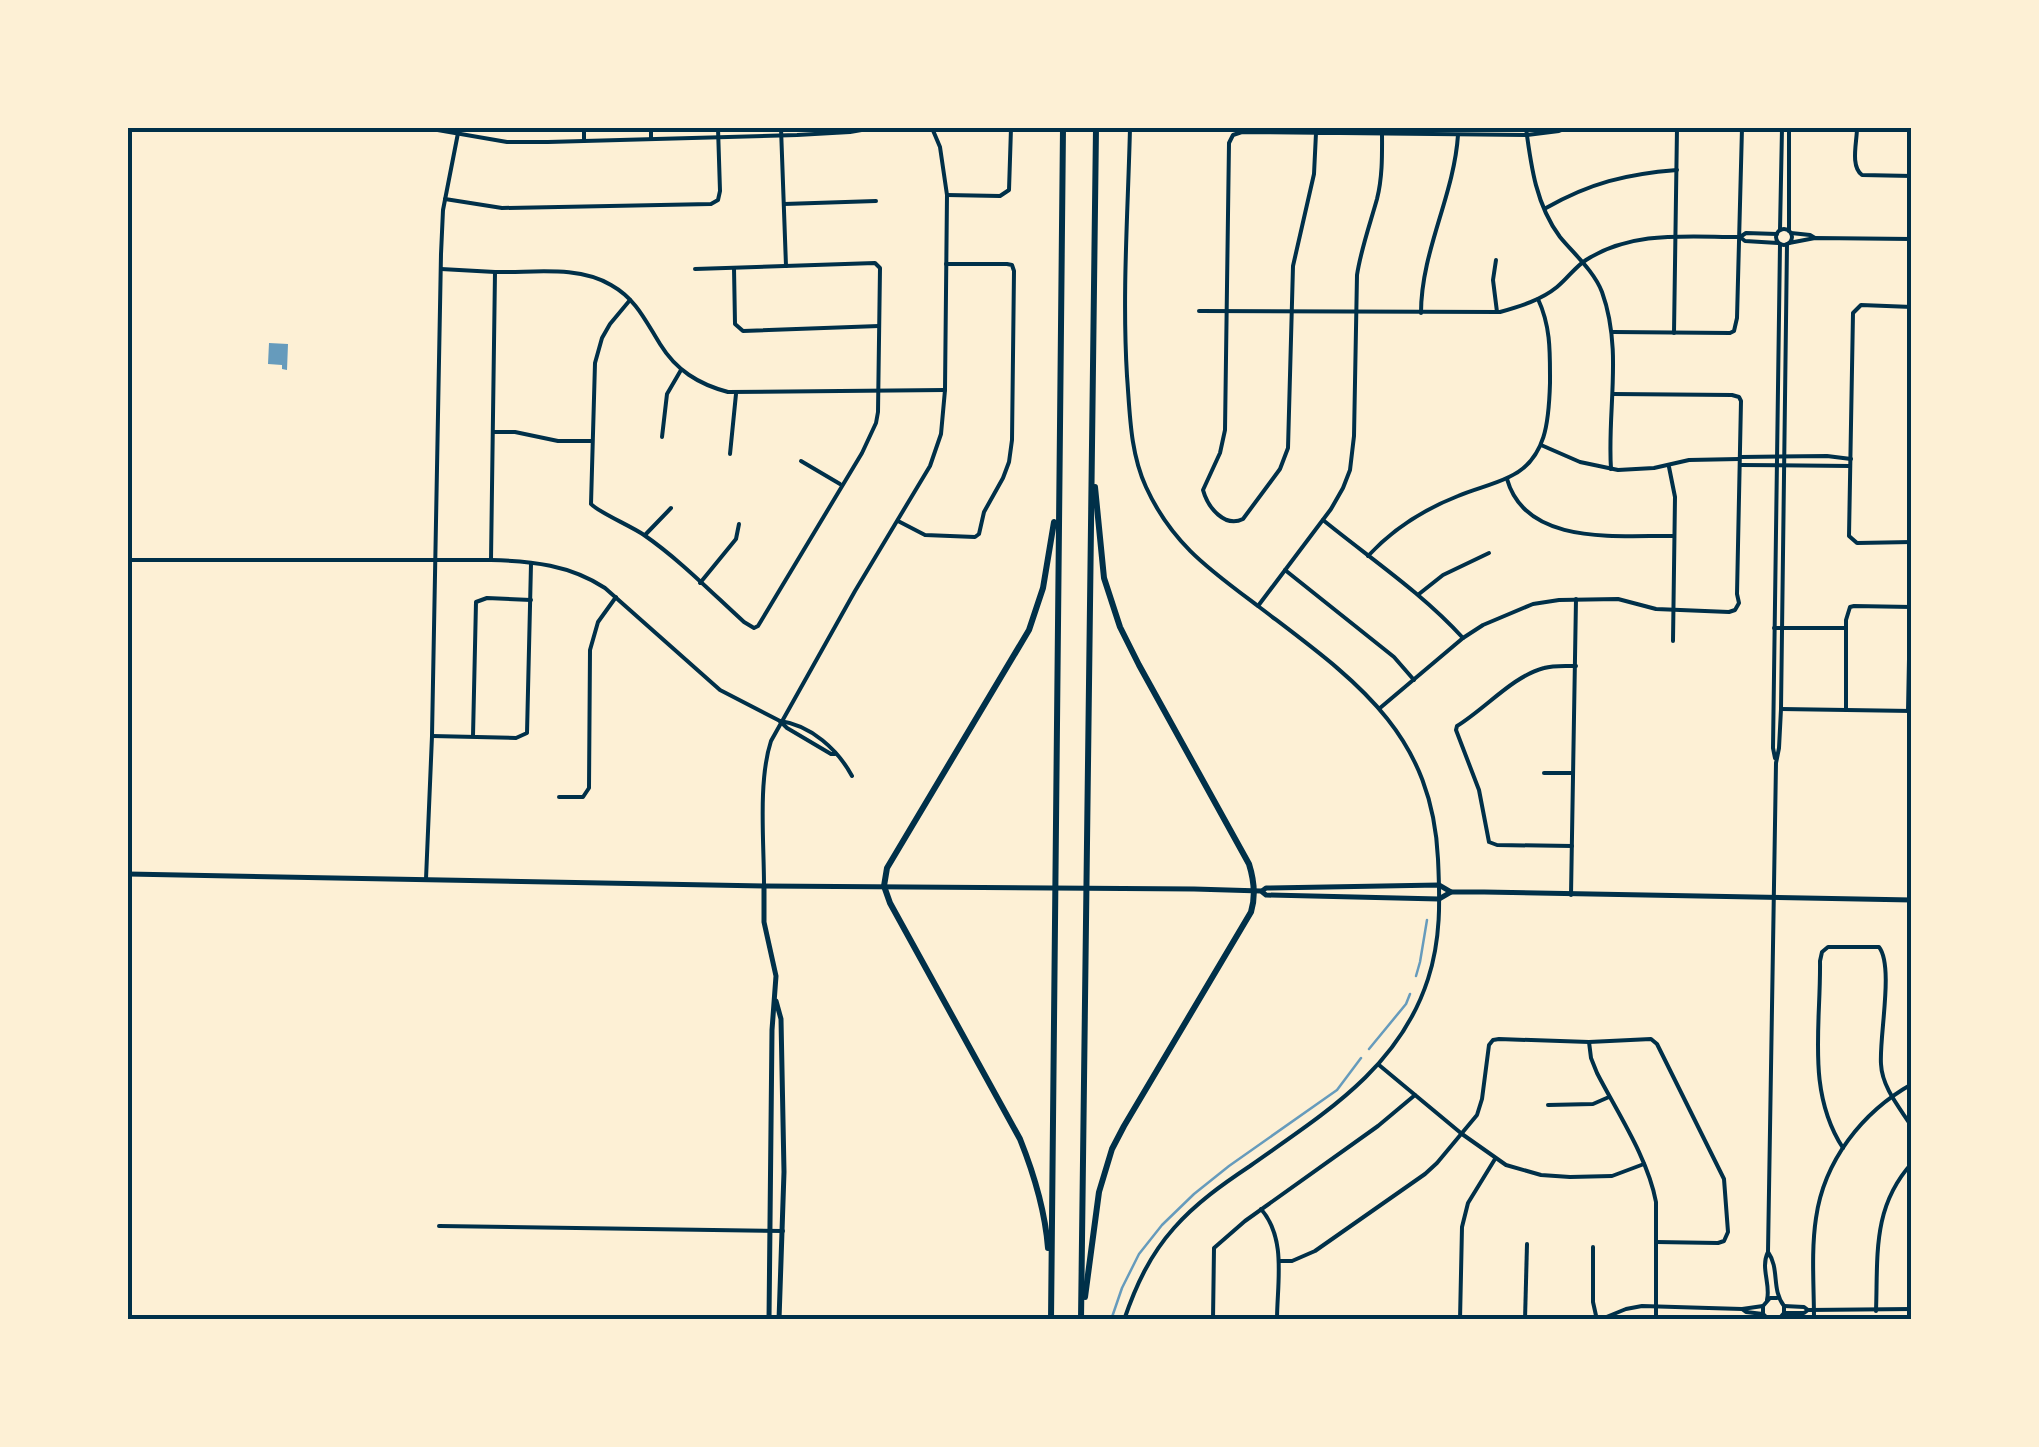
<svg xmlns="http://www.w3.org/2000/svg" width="2039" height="1447" font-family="'Archivo Narrow',sans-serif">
<rect width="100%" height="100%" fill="#fdf0d5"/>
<polygon fill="#669bbc" points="269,343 288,344 287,370 282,369 282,365 268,364"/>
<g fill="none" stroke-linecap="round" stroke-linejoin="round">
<g stroke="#669bbc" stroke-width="2.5">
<polyline points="1416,976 1420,962 1427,920"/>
<polyline points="1369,1049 1406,1004 1410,994"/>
<polyline points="1111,1320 1122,1288 1139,1254 1162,1225 1194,1194 1229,1166 1337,1090 1361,1058"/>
</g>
<g stroke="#003049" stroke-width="4">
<polyline points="584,128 584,141"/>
<polyline points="651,128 651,139"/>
<polyline points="781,128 786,266"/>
<path d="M 1526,128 C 1531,166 1536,205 1560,237 C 1574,254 1594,271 1602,292 C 1623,350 1607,410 1611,469"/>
<path d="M 1857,128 C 1857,142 1850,166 1862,175 L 1912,176"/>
<path d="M 1316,133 L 1314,174 L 1293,266 L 1288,448 L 1280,469 L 1243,519 C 1225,528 1208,508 1203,490 L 1220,453 L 1225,430 L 1229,143 L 1233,135 L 1242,132 L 1527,135 L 1559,131 L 1567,128"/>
<polyline points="947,195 1000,196 1009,190 1011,128"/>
<polyline points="445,199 502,208 711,204 718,200 720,191 718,128"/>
<polyline points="784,204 876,201"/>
<path d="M 1546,208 C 1590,183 1626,174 1677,170"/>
<polyline points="1496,260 1493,280 1497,312"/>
<polyline points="734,268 735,324 743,331 879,326"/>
<path d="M 441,269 C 459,270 477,271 495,272 C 533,273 577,265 611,285 C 636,299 645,320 660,344 C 676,370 698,384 728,392 L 945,390"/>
<path d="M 630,300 L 610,324 L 602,338 L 595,363 L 591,504 C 598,512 631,526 644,535 C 680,560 712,593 744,622 L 754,628 L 758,626 L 862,453 L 876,423 L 878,412 L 880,268 L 875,263 L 695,269"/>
<polyline points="1912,307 1861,305 1853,313 1849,536 1857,543 1912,542"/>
<path d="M 1421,313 C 1421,251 1454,196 1458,135"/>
<polyline points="1613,332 1730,333 1734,331 1737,318 1742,128"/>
<polyline points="1674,333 1677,128"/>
<polyline points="493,432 515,432 558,441 592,441"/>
<polyline points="662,437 667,394 681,370"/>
<polyline points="1541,445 1580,462 1618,470 1654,468 1689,460 1739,459"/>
<polyline points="730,454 736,394"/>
<polyline points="1741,457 1827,456 1851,459"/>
<polyline points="801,461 840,484"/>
<polyline points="1740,465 1850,466"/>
<polyline points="1669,467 1675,497 1673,641"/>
<path d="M 1507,479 C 1526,547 1620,535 1674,536"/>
<path d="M 1323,520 C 1371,559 1422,593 1463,638"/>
<polyline points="898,521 925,535 975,537 979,534 984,512 1003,478 1009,462 1012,440 1014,271 1012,265 1007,264 946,264"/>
<polyline points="645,535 671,508"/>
<path d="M 1368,556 C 1392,530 1425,509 1458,496 C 1474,489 1493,485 1509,477 C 1547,460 1549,419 1550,383 C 1550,353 1551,327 1538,299"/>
<polyline points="491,560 495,272"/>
<polyline points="1285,570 1394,657 1414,680"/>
<polyline points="700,583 736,539 739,524"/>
<polyline points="1419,594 1443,575 1489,553"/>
<path d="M 1258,606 L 1331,509 L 1343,488 L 1350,470 L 1354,436 L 1357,275 C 1361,249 1370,224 1377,199 C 1383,175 1382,151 1382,128"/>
<polyline points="1774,628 1845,628"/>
<polyline points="1380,708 1463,638 1483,625 1533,604 1559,600 1618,599 1656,609 1729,612 1735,610 1739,603 1737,594 1741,401 1739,397 1732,395 1613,394"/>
<polyline points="1781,709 1912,711"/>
<polyline points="1846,710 1846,620 1850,607 1854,606 1912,607"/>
<polyline points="1908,711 1910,607"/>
<path d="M 780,721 C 811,725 838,750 852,776"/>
<polyline points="780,721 787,728 831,754 835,754"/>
<polyline points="432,736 516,738 527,733 531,564"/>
<polyline points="473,736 476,602 487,598 531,600"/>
<polyline points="1544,773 1573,773"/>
<polyline points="559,797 583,797 589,788 590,650 598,622 616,597"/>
<path d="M 1572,846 L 1497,845 L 1489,842 L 1479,790 L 1456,730 L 1457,726 C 1485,709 1513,676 1544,668 C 1554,665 1565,666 1576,666"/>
<polyline points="1571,895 1576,599"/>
<path d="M 1589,1042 L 1591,1058 L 1597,1073 C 1617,1112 1648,1158 1656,1202 L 1656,1320"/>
<polyline points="1379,1065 1462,1134 1506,1165 1541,1175 1570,1177 1612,1176 1644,1164"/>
<polyline points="1548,1105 1593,1104 1609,1097"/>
<path d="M 1843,1148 C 1806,1091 1821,1026 1820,961 L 1822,952 L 1828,947 L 1879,947 C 1894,966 1879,1037 1881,1064 C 1882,1087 1899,1107 1912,1127"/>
<path d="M 1261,1209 C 1287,1239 1277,1283 1277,1320"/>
<polyline points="439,1226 783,1231"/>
<polyline points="1593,1247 1593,1302 1597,1320"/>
<polyline points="1279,1261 1292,1261 1315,1251 1425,1174 1437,1163 1477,1115 1482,1099 1489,1045 1493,1040 1499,1039 1589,1042 1651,1039 1657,1044 1724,1179 1728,1232 1724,1241 1718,1243 1656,1242"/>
<polyline points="1763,1306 1742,1309 1746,1312 1763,1314"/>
<polyline points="1808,1310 1912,1309"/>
<path d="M 1876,1311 C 1878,1255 1872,1207 1912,1163"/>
<polyline points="1784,1313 1804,1313 1808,1310 1804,1307 1784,1306"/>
<polyline points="1213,1320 1214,1248 1245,1221 1378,1126 1415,1095"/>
<polyline points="1460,1320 1462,1227 1468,1203 1495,1159"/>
<polyline points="1525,1320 1527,1244"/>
<polyline points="1599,1320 1626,1309 1642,1306 1742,1309"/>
<path d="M 1814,1320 C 1814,1286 1811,1251 1816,1218 C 1824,1161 1862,1112 1912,1084"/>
</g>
<g stroke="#003049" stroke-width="4">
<polyline points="426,128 507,142 548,142 797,135 850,132 873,128"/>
<circle cx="1784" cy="237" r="8"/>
<polyline points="1780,230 1782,128"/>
<polyline points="1789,231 1789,128"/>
<polyline points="1791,233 1810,235 1815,238"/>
<polyline points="1740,237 1745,241 1778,243"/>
<polyline points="1789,243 1815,238 1912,239"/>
<path d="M 1199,311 L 1500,312 C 1521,306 1541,300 1557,287 C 1568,278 1575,267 1586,260 C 1633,230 1687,237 1740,237 L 1746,233 L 1777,234"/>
<path d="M 128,560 L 491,560 C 532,561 570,565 605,588 L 720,690 L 780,721"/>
<polyline points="1775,758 1773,748 1780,244"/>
<polyline points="426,879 432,736 441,254 443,210 459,128"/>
<path d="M 764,885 C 764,842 758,781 771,741 L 855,591 L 930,466 L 941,434 L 945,390 L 947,195 L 940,147 L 932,128"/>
<polyline points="1768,1252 1776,763 1779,748 1781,709 1787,244"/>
<path d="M 1767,1300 C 1771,1284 1760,1268 1768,1252 C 1780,1269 1771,1289 1784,1306 L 1784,1313 L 1778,1320"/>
<path d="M 1124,1320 C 1136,1285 1150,1255 1174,1228 C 1196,1203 1223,1184 1250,1166 C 1323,1114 1399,1069 1428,979 C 1441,939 1440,901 1438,859 C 1432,730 1352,678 1258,606 C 1210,570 1172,544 1146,487 C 1130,452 1130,414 1127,376 C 1122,293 1128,211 1130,128"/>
<polyline points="1769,1320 1763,1314 1763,1306 1770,1298 1777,1298"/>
</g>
<g stroke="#003049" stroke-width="5">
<polyline points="128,874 764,886 1194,889 1261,891 1266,895 1439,899 1451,892 1484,892 1912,900"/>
<polyline points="764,886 764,922 776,976 772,1030 769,1320"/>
<polyline points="1262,891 1266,888 1439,885 1451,892"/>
<polyline points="776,1001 781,1019 784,1172 779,1320"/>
</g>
<g stroke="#003049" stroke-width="6">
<path d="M 1048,1248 C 1045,1210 1034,1174 1020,1139 L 890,903 L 884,886 L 887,868 L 1029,630 L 1043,588 L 1054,522"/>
<path d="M 1085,1297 L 1099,1192 L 1112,1149 L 1124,1126 L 1251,912 C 1256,896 1254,880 1249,864 L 1139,665 L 1120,627 L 1104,578 L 1095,487"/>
<polyline points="1051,1320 1063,128"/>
<polyline points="1081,1320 1096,128"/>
</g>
</g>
<rect width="2039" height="1447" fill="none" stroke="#fdf0d5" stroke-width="260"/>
<rect x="130" y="130" width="1779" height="1187" fill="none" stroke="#003049" stroke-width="4"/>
</svg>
